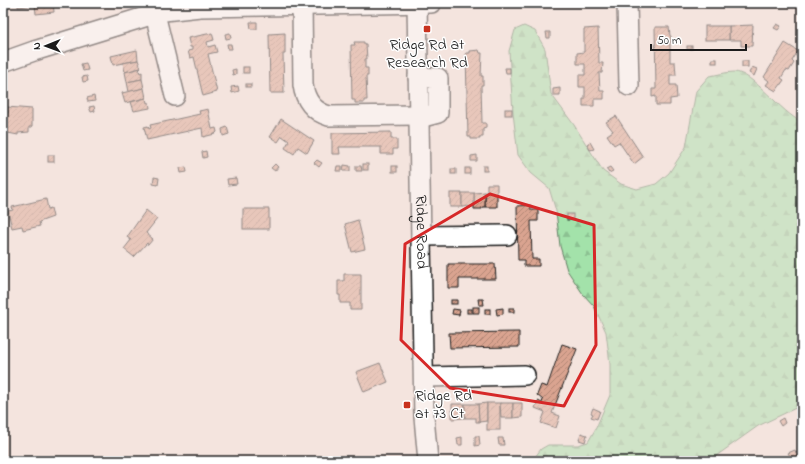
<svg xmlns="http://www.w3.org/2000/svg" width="805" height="464" font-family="'Indie Flower',sans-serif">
<defs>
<pattern id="forest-firs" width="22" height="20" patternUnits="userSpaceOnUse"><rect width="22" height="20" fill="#a3e2aa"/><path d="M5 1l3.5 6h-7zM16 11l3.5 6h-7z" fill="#8cc192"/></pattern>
<pattern id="building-hatch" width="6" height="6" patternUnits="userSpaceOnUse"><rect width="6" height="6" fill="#daa490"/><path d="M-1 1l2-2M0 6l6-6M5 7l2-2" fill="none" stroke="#b08575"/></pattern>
</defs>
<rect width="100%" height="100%" fill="#f4e4de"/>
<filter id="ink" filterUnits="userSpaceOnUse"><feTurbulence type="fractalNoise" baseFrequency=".025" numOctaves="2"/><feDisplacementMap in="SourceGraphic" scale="8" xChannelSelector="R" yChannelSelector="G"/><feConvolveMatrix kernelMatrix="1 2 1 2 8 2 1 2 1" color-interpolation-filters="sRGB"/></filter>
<g filter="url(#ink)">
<path fill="url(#forest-firs)" stroke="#607f63" d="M 524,26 L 535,31 L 545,49 L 551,94 L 574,125 L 603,171 L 621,184 L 637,189 L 656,184 L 669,173 L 686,147 L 696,91 L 709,76 C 717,75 726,72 734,72 C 753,72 781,113 802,122 L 802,405 L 758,426 L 709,461 L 532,461 L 541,449 L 548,445 L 578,445 L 588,442 L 596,428 L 610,395 L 610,364 L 606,332 L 594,306 L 583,294 L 567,270 L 560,246 L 556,211 L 549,188 L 531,173 L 518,155 L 513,113 L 509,51 L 515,30 Z"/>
<g fill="url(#building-hatch)" stroke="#1c1c1c">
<polygon points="16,3 53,3 54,12 36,14 35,5 18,7 18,3"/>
<polygon points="250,22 257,22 257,29 251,29"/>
<polygon points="777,24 781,26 778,30 774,28"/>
<polygon points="753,25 752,46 741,46 741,40 729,40 729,26"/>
<rect x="705" y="26" width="24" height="14"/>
<polygon points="655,27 669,27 670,36 671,36 671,42 670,42 670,62 675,62 676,75 670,75 670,85 676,85 677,98 670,99 670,105 656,105 656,96 652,97 652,89 656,89"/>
<polygon points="598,28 599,63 603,63 602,73 599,73 600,91 604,91 604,99 594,99 594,106 583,106 583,99 585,99 585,87 579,87 579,75 585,75 585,64 577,64 577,53 584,52 584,29"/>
<polygon points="546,32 550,32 550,38 547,38"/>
<polygon points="212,33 214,40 207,42 208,47 215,45 217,52 208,54 217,92 203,96 194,57 190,58 188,51 192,50 192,47 190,47 188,38"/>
<polygon points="230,33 231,38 226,39 225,34"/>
<polygon points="285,33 285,54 283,54 284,93 270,93 269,34"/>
<polygon points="354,42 364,42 364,44 366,44 367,59 365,59 365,68 368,68 368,76 366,76 367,100 364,100 364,103 355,103 355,100 352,100 351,45 355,45"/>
<polygon points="785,43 798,51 792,61 794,63 789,71 786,70 781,78 784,80 776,91 766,85 769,81 764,77"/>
<polygon points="227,44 231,44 232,49 228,49"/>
<rect x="687" y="46" width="5" height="3"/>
<polygon points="137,50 138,60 113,65 111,56"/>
<polygon points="479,50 480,53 482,53 481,76 483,76 483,85 481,85 482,123 486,123 486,128 483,129 483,137 480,137 480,139 471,139 471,137 468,137 466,53 470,53 470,51"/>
<rect x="712" y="59" width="5" height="4"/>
<polygon points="138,60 141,68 125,72 123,63"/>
<rect x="742" y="61" width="6" height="6"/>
<polygon points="86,63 88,70 83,71 81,64"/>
<rect x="243" y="67" width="6" height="6"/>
<polygon points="752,67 757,69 754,76 749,73"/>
<polygon points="141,68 139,70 140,73 142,72 142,79 127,82 125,72"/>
<polygon points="505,68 510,68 510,73 506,73"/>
<polygon points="236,69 236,74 233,75 232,70"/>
<polygon points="87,76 88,81 83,82 82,77"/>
<polygon points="142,79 144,88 129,92 127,82"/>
<rect x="246" y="84" width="5" height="3"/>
<polygon points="238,86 239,91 232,93 231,87"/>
<polygon points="144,88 146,98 125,103 122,93"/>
<polygon points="560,88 560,95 553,95 553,89"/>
<polygon points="94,96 95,101 88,102 87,98"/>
<polygon points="146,98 147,103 149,102 150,108 134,111 131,102"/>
<polygon points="94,106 95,111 91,112 89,107"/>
<polygon points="7,107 32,109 32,127 29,127 29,132 18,133 18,135 3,132 3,114 8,113"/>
<polygon points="208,109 212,129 216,128 217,132 215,134 203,137 202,128 147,140 144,127 148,126 149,129 151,128 150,125 200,114 199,111"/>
<rect x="505" y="109" width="7" height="6"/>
<polygon points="616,116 643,157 634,164 619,142 614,145 607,135 613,131 606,122"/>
<polygon points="281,119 314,141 307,153 298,147 294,154 285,148 289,141 282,136 278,142 270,137"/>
<polygon points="227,127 229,134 223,136 222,129"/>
<polygon points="391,132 391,139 397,139 397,149 393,149 393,154 381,154 381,147 339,147 340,154 332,154 332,133"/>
<polygon points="590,142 594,149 590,150 587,144"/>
<polygon points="206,151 207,157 203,158 202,152"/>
<rect x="48" y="155" width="6" height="7"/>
<polygon points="477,155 477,161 471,161 471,156"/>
<polygon points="317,160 322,163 319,167 314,163"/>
<polygon points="275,164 278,167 275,171 271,168"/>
<rect x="363" y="164" width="5" height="6"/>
<polygon points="344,165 350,166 350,171 343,171"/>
<polygon points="337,166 342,166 342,171 336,171"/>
<polygon points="356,166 361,166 362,171 356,171"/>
<rect x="392" y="166" width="5" height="6"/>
<rect x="483" y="166" width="4" height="5"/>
<polygon points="186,167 187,172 181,173 180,168"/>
<polygon points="610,167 613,171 609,173 606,169"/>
<rect x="465" y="168" width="5" height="6"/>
<rect x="451" y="169" width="5" height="5"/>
<polygon points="154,177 159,178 158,185 153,184"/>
<polygon points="236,178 237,184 228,185 227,179"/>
<polygon points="487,184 497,184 497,207 485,207 485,192 487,192"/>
<polygon points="485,192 485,207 482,207 482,209 474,209 474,193"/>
<rect x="450" y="193" width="12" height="14"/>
<polygon points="462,193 474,193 474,206 462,207"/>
<rect x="799" y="198" width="3" height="8"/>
<polygon points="46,199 48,209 51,208 53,217 39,222 40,226 23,230 22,226 12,228 8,211 13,210 12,207"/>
<polygon points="531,205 531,210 538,210 538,221 531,221 532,259 539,259 539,266 524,266 524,260 518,260 517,206"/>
<rect x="243" y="209" width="26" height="20"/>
<polygon points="146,210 157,219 146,233 153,239 148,245 147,243 134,257 124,249 131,240 127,237"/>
<rect x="567" y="214" width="6" height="6"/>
<polygon points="358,220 365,249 352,252 345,224"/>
<polygon points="448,264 495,264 496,279 459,279 459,288 448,288"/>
<polygon points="344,274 361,274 361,310 350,310 350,303 340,303 340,295 338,295 338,281 344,281"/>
<polygon points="478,299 483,299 484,305 479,305"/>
<rect x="451" y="300" width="6" height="4"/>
<rect x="473" y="307" width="6" height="6"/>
<polygon points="503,308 503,314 497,315 496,309"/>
<rect x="509" y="308" width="5" height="4"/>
<polygon points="453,309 460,310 459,315 452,314"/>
<rect x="467" y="309" width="5" height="4"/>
<rect x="485" y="309" width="5" height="5"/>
<polygon points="519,332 519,347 450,348 449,333"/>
<polygon points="562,344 577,349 552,413 560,416 556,428 541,423 545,412 535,408 538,401 542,403 543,400 537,395 541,385 547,387"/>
<polygon points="380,363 388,382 364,392 356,372"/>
<polygon points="487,403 487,421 479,422 478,404"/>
<rect x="487" y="403" width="13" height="27"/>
<polygon points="500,403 513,403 513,418 501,418"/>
<polygon points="513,403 522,403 522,417 513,418"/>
<polygon points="452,404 465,404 465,418 452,419"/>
<polygon points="465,404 478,404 479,422 476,422 476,418 465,418"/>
<polygon points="593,408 600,411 597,419 591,417 593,414 591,413"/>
<polygon points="783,418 785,423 781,426 778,421"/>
<polygon points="581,433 587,435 585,442 579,440"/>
<polygon points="475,436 479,436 480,445 475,446"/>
<polygon points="462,437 462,445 458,445 457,438"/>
<polygon points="498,438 503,438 504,445 499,445"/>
<polygon points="802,447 802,461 784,461 783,459 790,456 788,453 795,450 796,453 799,452 798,449"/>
</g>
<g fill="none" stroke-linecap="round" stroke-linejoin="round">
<defs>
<g id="minor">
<path id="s1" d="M 417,3 L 424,417 L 428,461"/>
<polyline points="627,3 629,86"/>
<path d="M 302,5 L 303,85 C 305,100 314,112 329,116 L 418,115"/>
<polyline points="155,14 175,96"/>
<polyline points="3,62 34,51 164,11 200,7 431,3"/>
<polyline points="418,77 438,78 438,113 419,118"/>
<polyline points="421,236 507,235"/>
<polyline points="424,377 525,375"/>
</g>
</defs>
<use href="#minor" stroke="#1c1c1c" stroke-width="22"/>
<use href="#minor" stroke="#fff" stroke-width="19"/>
</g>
</g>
<path d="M0 0H805V464H0ZM 490,194 L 594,225 L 596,345 L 564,406 L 450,388 L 401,340 L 405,244 Z" fill="#f4e4de" fill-opacity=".55" fill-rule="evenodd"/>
<path fill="none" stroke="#d62828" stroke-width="3" stroke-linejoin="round" d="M 490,194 L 594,225 L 596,345 L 564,406 L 450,388 L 401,340 L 405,244 Z"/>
<g fill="#c8321e" stroke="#fff" stroke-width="1.5">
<rect x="423" y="25" width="8" height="8" rx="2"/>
<rect x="403" y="401" width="8" height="8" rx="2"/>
</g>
<g text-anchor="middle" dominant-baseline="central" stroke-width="3" stroke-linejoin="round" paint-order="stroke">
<g font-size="16" fill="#1c1c1c" stroke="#fff">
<text x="427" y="45">Ridge Rd at<tspan x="427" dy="18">Research Rd</tspan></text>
<text x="415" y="396" text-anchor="start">Ridge Rd<tspan x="415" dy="18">at 73 Ct</tspan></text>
</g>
<g font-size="16" fill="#1c1c1c" stroke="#fff">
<text stroke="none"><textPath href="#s1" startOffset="229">Ridge Road</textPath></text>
</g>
</g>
<rect width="805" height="464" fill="none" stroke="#fff" stroke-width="16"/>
<rect x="8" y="8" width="789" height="448" fill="none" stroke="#1c1c1c" stroke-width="1.5" filter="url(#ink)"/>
<g transform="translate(46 46) rotate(269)" stroke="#ffffff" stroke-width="3" paint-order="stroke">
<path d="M0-3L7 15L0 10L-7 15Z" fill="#1c1c1c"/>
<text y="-6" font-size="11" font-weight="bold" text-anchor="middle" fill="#1c1c1c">N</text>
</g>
<path d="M651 44v6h95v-6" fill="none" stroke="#1c1c1c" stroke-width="2"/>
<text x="657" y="44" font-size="12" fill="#1c1c1c" stroke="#ffffff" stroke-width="3" paint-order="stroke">50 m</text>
</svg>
